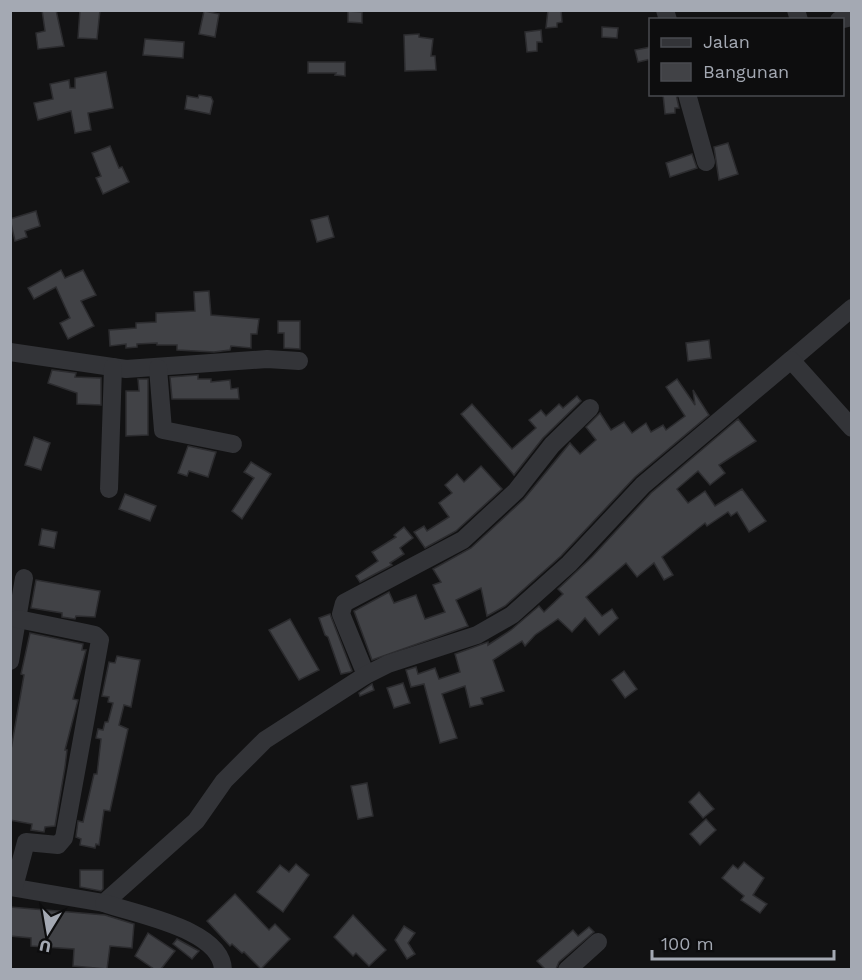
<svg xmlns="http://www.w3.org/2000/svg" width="862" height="980" font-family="'Work Sans',sans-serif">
<rect width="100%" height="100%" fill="#121213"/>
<g fill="#414246" stroke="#2c2c2f" stroke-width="1.5">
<polygon points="42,10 56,10 64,46 38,49 36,33 45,31"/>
<polygon points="80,10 100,10 97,39 78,38"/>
<polygon points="548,10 561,10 562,22 557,23 557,27 546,28"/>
<polygon points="204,11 219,14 215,37 199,34"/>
<polygon points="348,11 362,12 362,23 348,22"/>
<polygon points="602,27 618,28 617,38 602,37"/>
<polygon points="541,30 542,42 537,42 537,51 527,52 525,32"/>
<polygon points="419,34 419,37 433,39 431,56 435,56 436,70 405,71 404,35"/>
<polygon points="145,39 184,42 183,58 143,55"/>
<polygon points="651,47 651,59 638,62 635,50"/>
<polygon points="308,62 345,62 345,76 335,75 336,73 308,73"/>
<polygon points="106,72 113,108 88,113 91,130 75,133 71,111 38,120 34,103 53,99 50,84 69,80 70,88 75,88 75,78"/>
<polygon points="663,94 676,94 679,108 675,108 675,113 665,114"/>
<polygon points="199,95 211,97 213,101 210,114 185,109 187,96 198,98"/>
<polygon points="728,143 738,174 719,180 714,147"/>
<polygon points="110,146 119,168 122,167 129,182 103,194 96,178 101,176 92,153"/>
<polygon points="692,154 697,168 670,177 666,163"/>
<polygon points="36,211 40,226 25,231 27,237 15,241 10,219"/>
<polygon points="328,216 334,237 317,242 311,220"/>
<polygon points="61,270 65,278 83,270 96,295 81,301 94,326 68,339 60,323 70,318 56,287 34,299 28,288"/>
<polygon points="209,291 211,315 259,319 257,334 251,334 251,348 231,346 230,350 214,352 177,350 177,345 157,345 157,343 137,344 137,347 126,348 126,344 110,346 109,330 136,328 136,323 156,322 156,313 195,311 194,292"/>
<polygon points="278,321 300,321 300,349 284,348 284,333 278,333"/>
<polygon points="709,340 711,358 688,361 686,343"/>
<polygon points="52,370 76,373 75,377 101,378 101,405 77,404 77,393 48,383"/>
<polygon points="198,375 198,379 211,379 211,382 230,380 231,389 238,388 239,399 172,399 170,377"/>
<polygon points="138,379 148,379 148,435 126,436 126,391 139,391"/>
<polygon points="677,379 695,405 693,390 709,415 635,477 561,556 505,606 487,616 481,588 456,600 468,626 372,660 354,611 389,592 394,603 416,595 425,619 445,612 433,585 441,582 433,569 471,548 524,499 570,443 580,454 596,440 586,427 600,413 611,430 624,422 632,433 646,423 651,432 663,425 666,430 685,416 666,387"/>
<polygon points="577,396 581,401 543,438 514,475 461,414 472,404 512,449 536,428 529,420 541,410 546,416 559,404 563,408"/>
<polygon points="738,419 756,441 719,465 725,473 710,485 698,471 677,489 688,503 705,491 715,506 742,489 766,521 749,532 737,512 731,516 728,512 707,526 705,523 662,557 673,575 664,580 654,563 637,577 626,563 586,597 602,616 612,609 618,618 599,635 585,618 572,632 558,619 535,635 525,646 522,641 493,660 504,691 481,698 483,704 470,707 465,686 442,694 457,738 440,743 424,684 411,687 406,670 416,667 418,674 435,668 439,679 460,672 455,654 488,642 488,645 511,630 539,606 544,612 563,594 558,589 592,557 651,493"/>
<polygon points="34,437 50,443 41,470 25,465"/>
<polygon points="188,446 216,452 208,477 189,471 187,476 178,473"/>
<polygon points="251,462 271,474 242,519 232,511 254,478 244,472"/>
<polygon points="481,466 502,489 456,531 425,548 414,532 424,526 427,531 449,517 439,503 452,493 445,485 457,474 464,482"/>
<polygon points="125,494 156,506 150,521 119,509"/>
<polygon points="404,527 413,538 400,548 404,554 390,563 392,565 360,582 356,576 378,561 372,552 396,537 394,535"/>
<polygon points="42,529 57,532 54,548 39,545"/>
<polygon points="36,580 100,591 95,617 76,616 75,619 62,617 62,613 31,608"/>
<polygon points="330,614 352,671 350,672 341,674 328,637 325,635 319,618"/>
<polygon points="290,619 319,670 299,680 269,630"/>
<polygon points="30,633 83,644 82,650 86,650 73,699 78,700 65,750 67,750 65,767 55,826 45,827 44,832 31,830 32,824 10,820 10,755 24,675 21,674"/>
<polygon points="117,656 140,660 131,707 124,705 119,725 128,729 110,811 104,810 99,845 96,844 95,848 80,845 81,839 76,837 78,821 83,822 94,774 97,774 101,739 96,738 98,729 103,730 105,722 108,722 113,703 108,702 109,697 102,696 109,662 115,663"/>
<polygon points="624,671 637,689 625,698 612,680"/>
<polygon points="403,683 410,703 394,708 387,688"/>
<polygon points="372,684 374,690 360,696 359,693"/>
<polygon points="367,783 373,816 358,819 351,786"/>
<polygon points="699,792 714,809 703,818 689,802"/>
<polygon points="706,819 716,830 700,845 690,834"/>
<polygon points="744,862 764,878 753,895 767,904 760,913 741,900 744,896 722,878 733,865 738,869"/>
<polygon points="296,864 309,875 283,912 257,892 280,865 289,872"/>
<polygon points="80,870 103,870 103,889 101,891 80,887"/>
<polygon points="235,894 269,930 275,924 290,939 261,969 244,952 242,953 232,944 230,946 207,921"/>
<polygon points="10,907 105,915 134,924 132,948 110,946 107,969 73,966 74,949 31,946 31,938 10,936"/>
<polygon points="353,915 386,950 369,966 356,953 353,956 334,937"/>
<polygon points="404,926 415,933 408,943 415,954 407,959 395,940"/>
<polygon points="589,927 594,932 559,962 556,969 545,969 537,961 573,930 578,936"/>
<polygon points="148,933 175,951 161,969 154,969 135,956"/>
<polygon points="177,939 199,951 192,959 173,944"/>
</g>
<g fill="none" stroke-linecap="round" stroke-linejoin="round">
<g stroke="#333438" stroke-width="18">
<polyline points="665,10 668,20"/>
<polyline points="796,10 799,20"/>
<polyline points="839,20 852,17"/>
<polyline points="687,94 706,162"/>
<polyline points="10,352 126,369 267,359 299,361"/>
<polyline points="791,360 852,308"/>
<polyline points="158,368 163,430 233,444"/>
<polyline points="109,489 113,367"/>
<polyline points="10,661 24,578"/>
<polyline points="366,675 341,614 344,603 463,540 516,491 552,445 590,408"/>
<polyline points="10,887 104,903 196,821 224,781 265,740 366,675 388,664 477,635 512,615 569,564 643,485 791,360 852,428"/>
<polyline points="14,887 26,842 58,845 64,838 100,640 95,635 86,633 18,619"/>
<path d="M 104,903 C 137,915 222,929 223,970"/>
<polyline points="567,970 598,942"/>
</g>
</g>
<rect width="862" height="980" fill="none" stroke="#a4a9b3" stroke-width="24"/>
<rect x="649" y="18" width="195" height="78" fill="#0d0d0e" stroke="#494b50" stroke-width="1.5"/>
<rect x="661" y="38" width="30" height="9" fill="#333438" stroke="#494b50" stroke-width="1.5"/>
<text x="703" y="48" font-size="18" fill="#a4a9b3">Jalan</text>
<rect x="661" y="63" width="30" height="18" fill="#414246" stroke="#494b50" stroke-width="1.5"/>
<text x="703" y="78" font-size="18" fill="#a4a9b3">Bangunan</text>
<g transform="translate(48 932) rotate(191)" stroke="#0d0d0e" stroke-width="4.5" paint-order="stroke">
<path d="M0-4.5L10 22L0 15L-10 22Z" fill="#a4a9b3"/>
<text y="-9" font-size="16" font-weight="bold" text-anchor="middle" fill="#a4a9b3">U</text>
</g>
<path d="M652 950v9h182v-9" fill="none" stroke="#a4a9b3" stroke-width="3"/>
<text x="661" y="950" font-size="18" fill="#a4a9b3" stroke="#0d0d0e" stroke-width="4.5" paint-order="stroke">100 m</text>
</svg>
